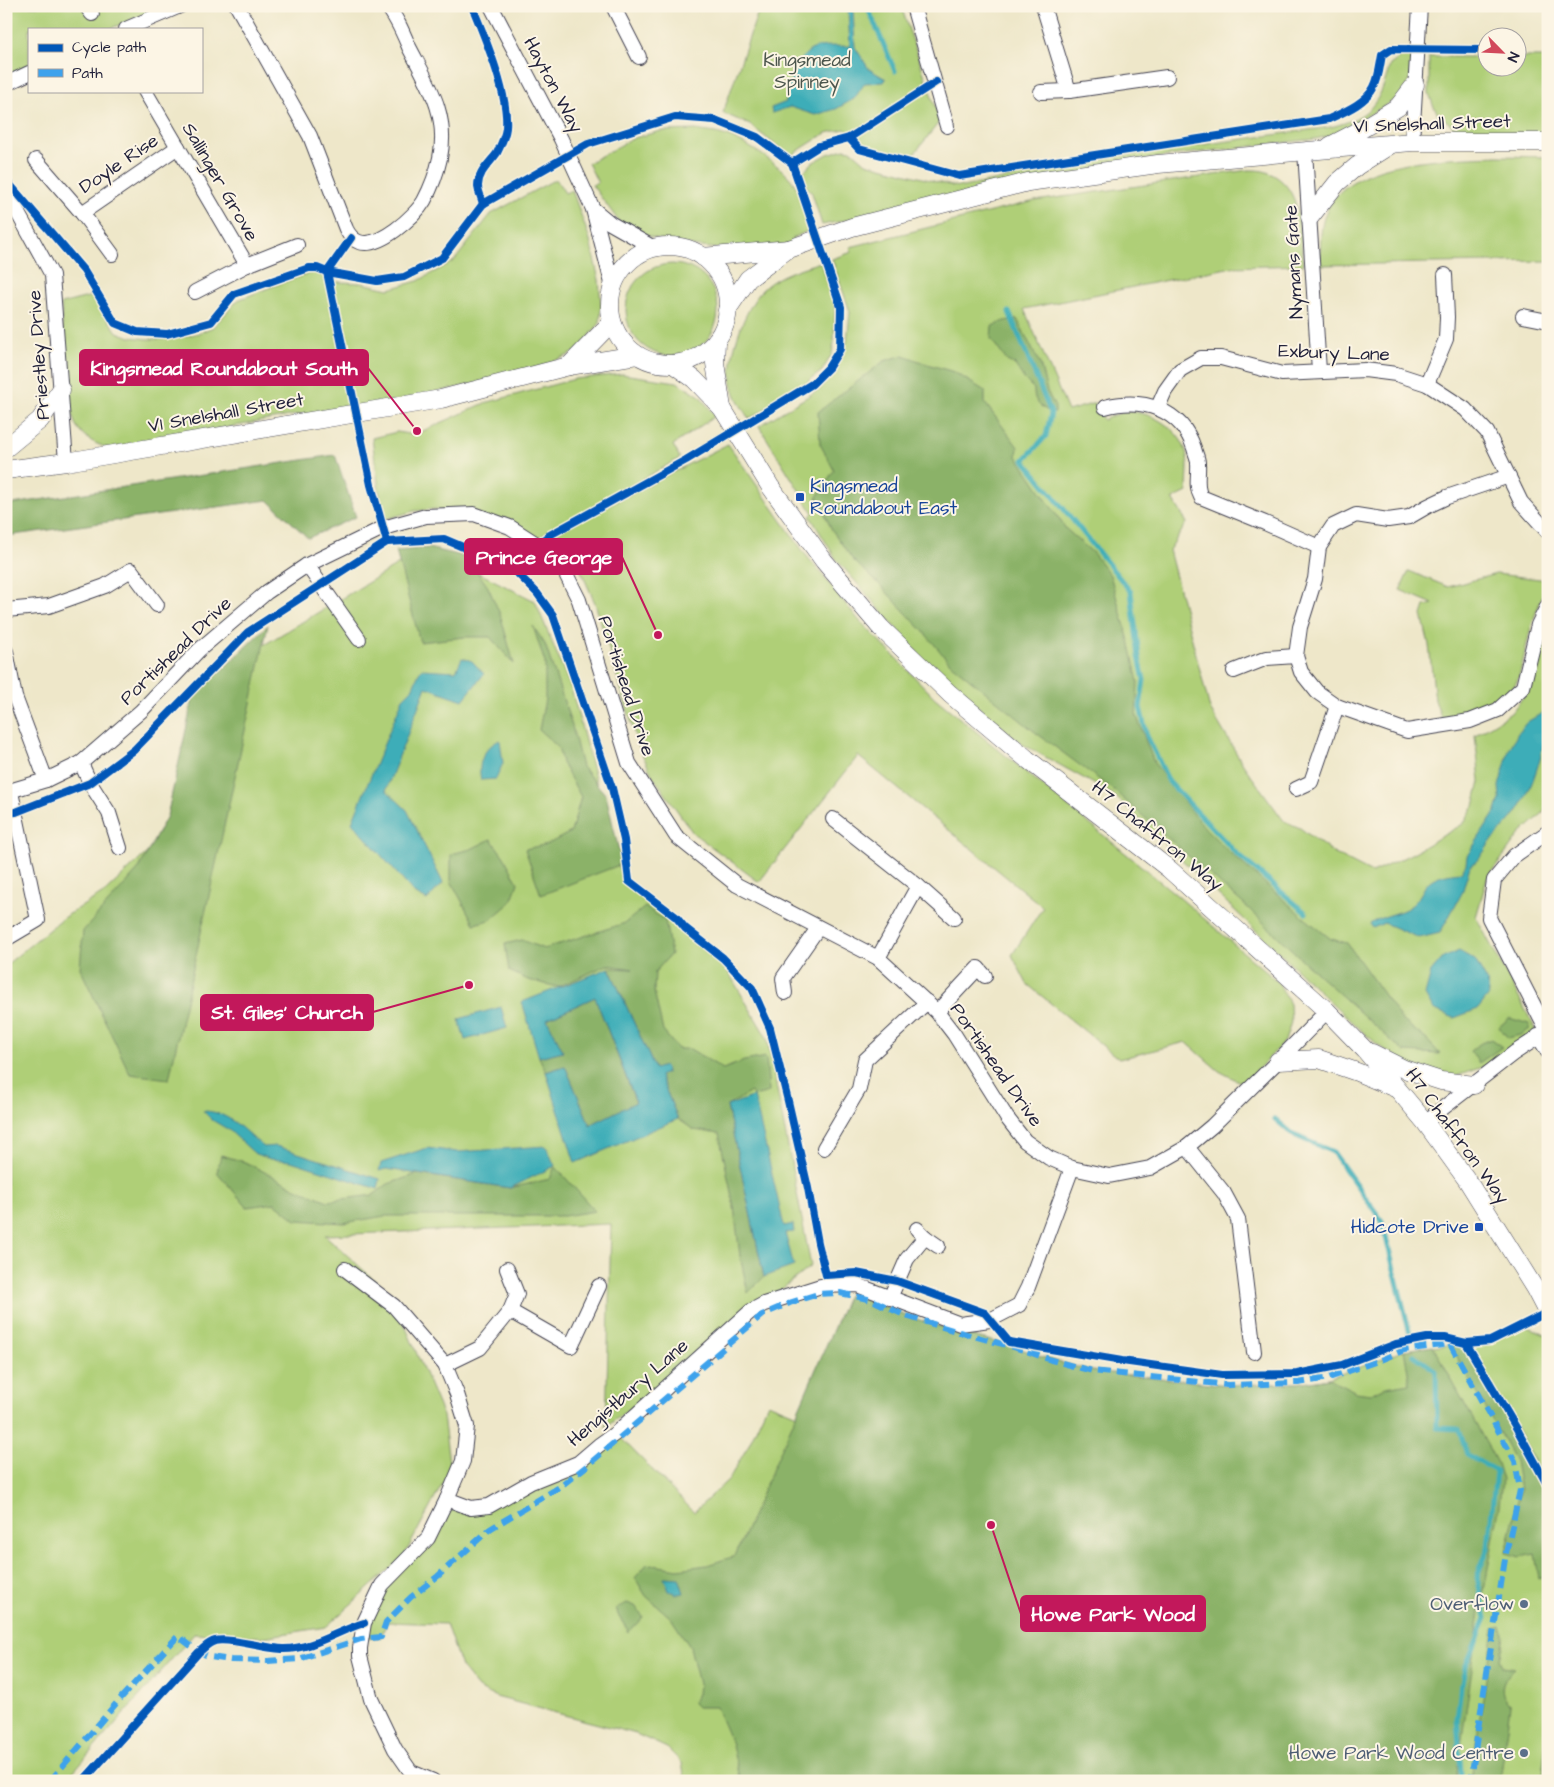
<svg xmlns="http://www.w3.org/2000/svg" width="1554" height="1787" font-family="'Architects Daughter',sans-serif">
<rect width="100%" height="100%" fill="#fcf5e5"/>
<filter id="ink" filterUnits="userSpaceOnUse"><feTurbulence type="fractalNoise" baseFrequency=".02" numOctaves="2"/><feDisplacementMap in="SourceGraphic" scale="10" xChannelSelector="R" yChannelSelector="G"/><feConvolveMatrix kernelMatrix="1 2 1 2 8 2 1 2 1" color-interpolation-filters="sRGB"/></filter>
<filter id="wash" filterUnits="userSpaceOnUse"><feTurbulence type="fractalNoise" baseFrequency=".0096" numOctaves="4" result="noise"/><feDisplacementMap in="SourceGraphic" scale="20" xChannelSelector="R" yChannelSelector="G"/><feGaussianBlur stdDeviation="1.12" result="paint"/><feColorMatrix in="noise" values="0 0 0 0 0 0 0 0 0 0 0 0 0 0 0 0 0 1.4 0 .05"/><feComposite in="paint" operator="in"/></filter>
<g filter="url(#wash)">
<rect width="100%" height="100%" fill="#eee7c9"/>
<g fill="#afcf77" stroke="#687859">
<polygon points="6,6 166,6 109,29 29,29 29,66 6,77"/>
<polygon points="760,6 901,6 940,121 911,158 865,147 845,129 826,133 790,156 750,125 723,113"/>
<path d="M 1401,57 L 1414,57 L 1412,72 L 1408,83 L 1399,97 L 1341,132 L 1329,136 L 1315,139 L 1168,156 L 822,225 L 812,193 L 801,180 L 802,174 L 812,163 L 828,154 L 844,149 L 851,150 L 866,163 L 952,186 L 963,187 L 1113,157 L 1331,127 C 1372,116 1379,104 1390,65 Z"/>
<polygon points="1429,57 1486,57 1486,68 1516,68 1517,57 1548,57 1548,133 1467,133 1454,127 1438,114 1433,105 1429,93"/>
<path d="M 696,130 C 705,132 714,132 723,135 C 744,141 780,164 793,182 C 803,195 807,213 812,229 L 793,238 L 794,244 L 732,250 L 691,246 L 651,237 L 620,223 L 592,185 L 598,183 L 588,163 L 634,138 L 661,131 Z"/>
<path d="M 1498,156 L 1548,157 L 1548,261 L 1320,265 C 1321,248 1319,229 1326,212 C 1349,157 1448,158 1498,156 Z"/>
<path d="M 1248,170 C 1254,170 1261,170 1267,172 C 1304,186 1300,233 1303,265 L 1232,267 L 1024,309 L 1068,411 L 1095,403 L 1103,420 C 1110,417 1118,413 1126,412 C 1152,410 1183,431 1187,456 C 1189,467 1187,480 1187,492 L 1173,499 L 1187,523 L 1169,550 L 1210,709 L 1244,766 L 1284,821 L 1300,828 L 1333,853 L 1372,873 L 1413,853 L 1463,824 L 1474,806 L 1480,781 L 1475,735 L 1511,713 L 1530,688 L 1548,628 L 1548,805 L 1542,814 L 1519,835 L 1487,879 L 1476,917 L 1536,1030 L 1488,1065 L 1454,1077 L 1426,1073 L 1383,1049 L 1357,1027 L 1114,795 L 1022,744 L 928,665 L 836,559 L 810,516 L 813,513 L 759,426 L 820,389 L 841,356 L 847,342 L 850,312 L 832,259 L 852,252 L 850,247 L 1035,201 Z"/>
<path d="M 556,179 L 565,193 L 572,190 L 589,237 L 599,280 L 601,305 L 600,323 L 576,352 L 539,367 L 502,378 L 338,413 L 295,415 L 112,449 C 97,445 86,440 77,427 C 66,411 63,328 61,304 L 92,296 L 117,332 L 130,337 L 148,339 L 172,339 L 199,333 L 213,327 L 238,300 L 284,282 L 314,272 L 338,282 L 361,283 L 389,289 L 418,281 L 454,261 L 491,214 Z"/>
<path d="M 821,262 L 835,304 L 834,342 L 832,354 L 822,371 L 799,388 L 749,419 C 742,408 735,397 732,384 C 727,357 744,310 762,290 C 776,275 802,268 821,262 Z"/>
<circle cx="672" cy="310" r="46"/>
<polygon points="622,374 677,382 700,396 715,416 673,445 680,458 538,538 436,509 414,511 383,520 372,438 397,432 414,435 485,403 575,379"/>
<polygon points="728,444 805,554 858,619 935,698 1173,892 1278,982 1290,1004 1291,1022 1285,1041 1244,1084 1219,1071 1186,1042 1119,1059 1027,984 1012,955 1043,907 858,756 759,882 693,833 652,775 638,745 595,603 581,571 548,536"/>
<polygon points="399,564 471,569 535,601 571,688 621,875 727,970 767,1038 811,1266 606,1427 611,1224 325,1235 393,1297 443,1416 450,1470 404,1556 326,1627 263,1637 194,1634 65,1781 6,1781 6,965 63,918 105,892 184,818 237,661"/>
<path d="M 1409,571 L 1448,587 L 1496,574 L 1548,580 C 1542,597 1535,613 1530,631 C 1527,642 1521,674 1516,683 C 1500,709 1469,715 1441,718 L 1435,700 L 1429,645 L 1422,615 L 1425,606 L 1433,604 L 1400,590 Z"/>
<polygon points="848,1295 872,1300 906,1316 959,1332 1024,1350 1051,1360 1092,1371 1228,1385 1297,1383 1329,1378 1383,1359 1404,1350 1490,1341 1522,1325 1548,1335 1548,1781 685,1781 682,1763 667,1748 636,1734 496,1697 478,1688 461,1667 446,1624 387,1622 381,1637 361,1639 382,1585 428,1539 447,1499 471,1508 578,1463 616,1433 694,1512 729,1479 748,1446 768,1403 797,1415"/>
</g>
<g fill="#8bb268" stroke="#566a52">
<path d="M 1017,319 L 1040,364 L 1047,391 L 1055,407 L 1055,413 C 1043,410 1033,403 1034,389 L 1025,380 L 1015,365 L 1007,361 L 991,339 L 992,326 L 1005,321 Z"/>
<polygon points="904,355 924,363 954,372 985,391 985,403 1018,447 1017,456 1066,529 1093,553 1110,575 1130,644 1138,682 1136,714 1154,763 1205,828 1228,851 1302,916 1331,939 1347,943 1401,1019 1427,1040 1440,1054 1404,1052 1313,970 1248,908 1112,789 1035,732 950,663 923,631 879,584 853,560 832,530 817,497 834,470 820,444 818,412 884,361"/>
<polygon points="335,455 356,517 308,538 268,500 6,536 6,505"/>
<polygon points="428,548 467,557 488,587 500,614 514,664 490,637 465,637 420,642 396,551"/>
<polygon points="268,625 169,1079 130,1074 80,968 83,931 138,870 167,816 193,698"/>
<polygon points="533,626 545,644 572,726 582,767 606,795 622,864 541,895 525,849 548,844 571,832 581,797 562,763 558,747 539,730 545,699 545,663"/>
<polygon points="491,839 504,857 518,883 511,902 490,920 474,924 451,881 451,854 471,849"/>
<polygon points="645,907 665,920 671,954 655,972 654,991 663,1031 678,1049 690,1049 723,1069 744,1061 766,1057 769,1092 754,1096 751,1092 727,1106 764,1277 748,1293 740,1256 734,1207 719,1134 694,1130 678,1119 660,1076 667,1072 655,1069 609,968 633,969 607,965 558,987 528,980 509,971 505,944 522,940 544,949 625,923"/>
<polygon points="595,997 636,1103 590,1125 565,1066 546,1072 539,1057 563,1051 547,1019"/>
<polygon points="1509,1018 1529,1024 1530,1029 1520,1035 1508,1038 1499,1027"/>
<polygon points="1491,1039 1502,1047 1479,1063 1470,1051 1481,1043"/>
<polygon points="221,1155 245,1162 296,1188 328,1201 373,1195 388,1184 417,1174 510,1188 550,1179 555,1166 595,1211 564,1216 385,1216 344,1223 296,1220 275,1203 247,1207 217,1172"/>
<polygon points="848,1295 872,1300 906,1316 959,1332 1024,1350 1051,1360 1092,1371 1228,1385 1297,1383 1329,1378 1356,1392 1370,1394 1386,1387 1410,1383 1404,1350 1433,1346 1497,1463 1502,1480 1498,1515 1480,1612 1456,1781 741,1781 731,1742 716,1707 697,1707 693,1703 698,1694 699,1684 690,1647 671,1618 646,1596 635,1578 647,1564 678,1569 707,1565 735,1556"/>
<polygon points="1466,1343 1517,1429 1547,1484 1548,1576 1539,1579 1535,1554 1520,1557 1506,1553 1520,1490 1515,1461 1450,1344"/>
<polygon points="627,1603 635,1606 643,1617 629,1632 619,1617 616,1609"/>
<path d="M 1501,1627 L 1505,1637 L 1500,1659 L 1503,1666 L 1514,1668 C 1502,1679 1497,1692 1510,1705 L 1500,1781 L 1471,1781 L 1478,1729 L 1494,1629 Z"/>
<polygon points="1548,1726 1548,1781 1541,1781"/>
</g>
<g fill="#3cadb8" stroke="#2f687a">
<path d="M 853,10 L 855,47 L 869,69 L 886,79 L 884,82 L 865,83 L 854,99 L 836,109 L 815,115 L 790,107 L 772,113 L 771,108 L 786,102 C 788,84 794,61 811,50 C 822,44 838,47 850,46 L 848,11 Z"/>
<polygon points="462,658 472,661 484,674 463,700 426,687 386,790 407,810 443,883 427,900 414,893 352,822 403,698 412,689 421,669 456,671"/>
<path d="M 1548,704 C 1548,739 1534,793 1511,820 C 1506,826 1500,831 1495,837 C 1486,846 1482,859 1470,866 L 1462,893 L 1440,933 L 1419,938 L 1384,923 L 1373,928 L 1370,924 C 1381,916 1394,915 1406,909 C 1418,902 1419,896 1426,885 C 1433,875 1450,873 1461,872 L 1466,864 L 1467,856 L 1496,811 L 1500,799 L 1499,786 L 1509,750 L 1518,733 L 1527,722 L 1544,712 Z"/>
<path d="M 500,740 L 503,763 L 496,779 L 481,780 C 477,763 484,747 500,740 Z"/>
<polygon points="1459,951 1475,960 1487,981 1489,995 1478,1009 1454,1018 1433,1009 1425,995 1431,972 1443,958"/>
<polygon points="609,968 655,1069 664,1066 667,1072 660,1076 678,1119 575,1163 546,1072 565,1066 590,1125 636,1102 595,997 547,1019 563,1051 539,1057 522,1002"/>
<polygon points="501,1007 507,1028 465,1040 459,1019"/>
<polygon points="754,1096 784,1226 793,1224 794,1232 785,1233 794,1266 764,1277 727,1106"/>
<path d="M 203,1111 C 230,1111 245,1133 264,1147 L 276,1146 L 380,1179 L 378,1189 L 291,1161 L 270,1159 L 254,1153 L 229,1130 L 212,1120 Z"/>
<polygon points="546,1146 555,1166 510,1188 386,1169 379,1171 381,1163 427,1148 457,1152"/>
<polygon points="664,1577 679,1578 684,1593 677,1594 669,1591"/>
</g>
<g fill="none" stroke-linecap="round" stroke-linejoin="round">
<g stroke="#3cadb8" stroke-width="5">
<polyline points="867,6 895,71"/>
<polyline points="1009,312 1051,413 1046,436 1024,460 1131,592 1139,657 1144,680 1140,707 1147,736 1169,782 1237,854 1306,913"/>
<polyline points="1275,1119 1294,1135 1333,1152 1382,1221 1410,1334"/>
<polyline points="1414,1355 1436,1371 1437,1428 1459,1429 1467,1455 1496,1471 1488,1548 1477,1577 1486,1618 1465,1668 1460,1694 1457,1718 1461,1772 1460,1781"/>
</g>
</g>
</g>
<g filter="url(#ink)">
<g fill="none" stroke-linecap="round" stroke-linejoin="round">
<defs>
<g id="minor">
<polyline points="86,6 92,14"/>
<path d="M 237,6 L 310,136 L 346,229 C 349,235 353,240 359,242 C 379,249 415,216 424,201 C 431,188 437,172 440,158 C 449,114 428,84 409,47 C 403,33 397,18 387,6"/>
<polyline points="491,6 561,139 593,209 613,287"/>
<polyline points="613,6 639,57"/>
<polyline points="913,6 947,126"/>
<polyline points="1043,6 1069,91"/>
<polyline points="126,29 180,6"/>
<polyline points="6,84 29,73"/>
<polyline points="145,91 247,265 195,292"/>
<polyline points="1041,92 1069,91 1167,77"/>
<polyline points="1412,142 1420,6"/>
<polyline points="1305,151 1319,371"/>
<polyline points="36,160 82,213"/>
<polyline points="6,198 15,208 52,275 66,462"/>
<polyline points="593,209 610,223 654,248"/>
<polyline points="112,254 82,213 178,147"/>
<polyline points="247,265 297,245"/>
<polyline points="1523,316 1548,321"/>
<polyline points="1427,384 1446,339 1447,317 1445,275"/>
<path d="M 1105,407 C 1143,397 1181,409 1194,448 C 1195,453 1198,458 1198,463 C 1199,476 1195,486 1201,497 L 1265,523 L 1319,547"/>
<polyline points="1158,407 1165,391 1180,370 1201,358 1221,358 1282,374 1365,370 1396,374 1427,384 1465,409 1487,432 1521,502 1548,532"/>
<polyline points="1509,476 1447,497 1428,506 1409,517 1388,520 1356,515 1333,526 1319,547 1315,579 1300,627 1296,656 1301,672 1317,692 1337,706 1407,731 1470,721 1498,710 1523,687 1538,625 1548,605"/>
<polyline points="307,565 359,639"/>
<polyline points="6,610 49,606 105,586 131,570 157,605"/>
<polyline points="6,651 15,697 46,780"/>
<polyline points="1234,671 1267,658 1296,656"/>
<polyline points="81,763 90,783 109,813 120,848"/>
<polyline points="1296,789 1311,782 1337,706"/>
<polyline points="6,792 46,780 81,763 141,711 199,650 267,592 307,565 383,528 426,516 474,514 510,527 538,545 565,572 579,600 629,763 676,836 737,885 878,958 937,1012 954,1034 1007,1118 1025,1141 1049,1158 1072,1168 1109,1176 1150,1168 1187,1147 1212,1126 1278,1061 1327,1011"/>
<polyline points="833,819 918,886 878,958"/>
<polyline points="918,886 954,918"/>
<polyline points="6,939 38,920 11,792"/>
<polyline points="785,993 783,978 818,928"/>
<polyline points="937,1012 978,968 985,976"/>
<polyline points="1547,1031 1489,918 1494,880 1514,856 1548,832"/>
<polyline points="1538,1036 1548,1052"/>
<polyline points="1425,1122 1514,1053 1548,1031"/>
<polyline points="1187,1147 1224,1193 1238,1219 1254,1352"/>
<polyline points="824,1148 859,1089 865,1060 927,1002"/>
<polyline points="917,1229 925,1237 938,1246"/>
<polyline points="345,1269 394,1306 445,1365 457,1394 467,1426 463,1461 447,1499"/>
<polyline points="507,1269 517,1294 510,1311"/>
<polyline points="890,1298 907,1259 925,1237"/>
<polyline points="445,1365 480,1348 510,1311 571,1346 599,1286"/>
<polyline points="433,1781 411,1772 395,1749 371,1699 360,1656 360,1648 364,1623 382,1585 428,1538 447,1499 471,1508 489,1506 531,1482 578,1463 599,1445 616,1433 751,1311 764,1304 821,1286 857,1285 960,1324 990,1320 1019,1305 1028,1287 1072,1168"/>
</g>
<g id="tertiary">
<polyline points="1330,146 1355,133 1398,107 1415,85"/>
<polyline points="1310,217 1337,183 1357,166 1390,145"/>
<circle cx="669" cy="305" r="59"/>
<polyline points="703,257 789,249 852,227 1028,182 1158,164 1412,142 1548,142"/>
<polyline points="727,310 748,279 788,249"/>
<polyline points="716,341 715,363 722,408"/>
<polyline points="673,364 694,379 722,408 770,486 824,561 881,628 950,694 1027,759 1169,869 1327,1011 1365,1050 1425,1122 1467,1180 1535,1289 1548,1314"/>
<polyline points="569,366 612,322"/>
<polyline points="6,448 40,420 61,390"/>
<polyline points="6,470 66,462 441,399 569,366 637,355"/>
<polyline points="1372,1053 1404,1069 1441,1081 1474,1085"/>
<polyline points="1278,1061 1319,1059 1357,1072 1395,1088"/>
</g>
</defs>
<use href="#minor" stroke="#414050" stroke-width="16"/>
<use href="#tertiary" stroke="#414050" stroke-width="19"/>
<use href="#minor" stroke="#fff" stroke-width="14"/>
<use href="#tertiary" stroke="#fff" stroke-width="18"/>
<polyline stroke="#3ea2ec" stroke-width="6" stroke-dasharray="12 6" stroke-linecap="butt" points="50,1781 120,1699 178,1636 199,1652 211,1657 231,1660 268,1661 299,1659 361,1639 381,1637 386,1622 411,1597 438,1576 490,1529 561,1486 588,1465 762,1315 792,1302 818,1294 840,1293 872,1300 906,1316 959,1332 1024,1350 1051,1360 1092,1371 1228,1385 1298,1383 1329,1378 1383,1359 1404,1350 1450,1344 1515,1461 1520,1490 1506,1553 1478,1729 1471,1781"/>
<defs>
<g id="cycleway">
<path d="M 472,6 C 485,38 509,94 506,128 C 505,137 501,145 497,153 C 490,163 478,172 478,186 C 478,191 482,199 483,204"/>
<polyline points="849,138 936,82"/>
<path d="M 792,163 L 819,146 L 849,138 L 859,149 L 959,176 L 1329,119 C 1344,112 1366,103 1374,87 C 1379,78 1380,65 1382,55 L 1391,49 L 1486,50"/>
<polyline points="6,180 84,271 115,323 137,332 167,334 211,322 234,294 309,268 317,268 327,272 351,238"/>
<polyline points="387,542 371,485 327,272 377,281 404,277 442,258 483,204 588,144 675,117 715,120 757,137 792,163 841,307 840,349 828,368 812,384 686,460 548,536 517,561"/>
<polyline points="517,573 537,593 553,615 612,788 624,840 629,881 676,917 685,928 723,958 752,988 770,1028 788,1101 808,1188 818,1243 826,1275 856,1273 897,1281 985,1313 1009,1342 1122,1361 1222,1375 1297,1374 1342,1365 1396,1344 1427,1338 1445,1338 1466,1343 1490,1341 1548,1312"/>
<polyline points="6,813 16,812 90,783 134,750 248,632 387,542 444,539 503,564"/>
<polyline points="1466,1343 1517,1429 1548,1486"/>
<path d="M 83,1781 L 199,1652 C 204,1648 209,1642 215,1641 C 229,1637 266,1649 284,1649 C 313,1649 337,1631 364,1623"/>
</g>
</defs>
<use href="#cycleway" stroke="#fcf5e5" stroke-width="11"/>
<use href="#cycleway" stroke="#0057b8" stroke-width="8"/>
</g>
</g>
<g fill="#1a4fb4" stroke="#fcf5e5" stroke-width="2">
<rect x="795" y="492" width="10" height="10" rx="2.5"/>
<rect x="1474" y="1222" width="10" height="10" rx="2.5"/>
</g>
<g fill="#5c6f8a" stroke="#fcf5e5" stroke-width="2">
<circle cx="1524" cy="1604" r="5"/>
<circle cx="1524" cy="1753" r="5"/>
</g>
<g text-anchor="middle" dominant-baseline="central" stroke-width="4" stroke-linejoin="round" paint-order="stroke">
<g font-size="19" fill="#4c564d" stroke="#fcf5e5">
<text x="807" y="60">Kingsmead<tspan x="807" dy="22">Spinney</tspan></text>
</g>
<g font-size="19" fill="#22223b" stroke="#fcf5e5">
<text transform="translate(553 85) rotate(62)">Hayton Way</text>
<text transform="translate(1432 124) rotate(-2)">V1 Snelshall Street</text>
<text transform="translate(119 164) rotate(-34)">Doyle Rise</text>
<text transform="translate(220 182) rotate(60)">Sallinger Grove</text>
<text transform="translate(1294 262) rotate(-93)">Nymans Gate</text>
<text transform="translate(1334 353) rotate(2)">Exbury Lane</text>
<text transform="translate(39 355) rotate(-94)">Priestley Drive</text>
<text transform="translate(226 413) rotate(-10)">V1 Snelshall Street</text>
<text transform="translate(176 651) rotate(-44)">Portishead Drive</text>
<text transform="translate(626 686) rotate(72)">Portishead Drive</text>
<text transform="translate(1157 836) rotate(39)">H7 Chaffron Way</text>
<text transform="translate(996 1065) rotate(55)">Portishead Drive</text>
<text transform="translate(1457 1136) rotate(54)">H7 Chaffron Way</text>
<text transform="translate(628 1393) rotate(-41)">Hengistbury Lane</text>
</g>
<g font-size="19" fill="#164399" stroke="#fcf5e5" text-anchor="start">
<text x="810" y="486">Kingsmead<tspan x="810" dy="22">Roundabout East</tspan></text>
<text x="1469" y="1227" text-anchor="end">Hidcote Drive</text>
</g>
<g font-size="19" fill="#4e5e75" stroke="#fcf5e5" text-anchor="end">
<text x="1514" y="1604">Overflow</text>
<text x="1514" y="1753">Howe Park Wood Centre</text>
</g>
</g>
<path fill="none" stroke="#c2185b" stroke-width="2" d="M417 431L368 368M658 635L622 557M469 985L373 1012M991 1525L1021 1614"/>
<g fill="#c2185b" stroke="#fcf5e5" stroke-width="2">
<circle cx="417" cy="431" r="5"/>
<circle cx="658" cy="635" r="5"/>
<circle cx="469" cy="985" r="5"/>
<circle cx="991" cy="1525" r="5"/>
</g>
<g fill="#c2185b" stroke="#c2185b" stroke-width="2">
<rect x="80" y="350" width="288" height="35" rx="5"/>
<rect x="465" y="539" width="157" height="35" rx="5"/>
<rect x="201" y="995" width="172" height="35" rx="5"/>
<rect x="1021" y="1596" width="184" height="35" rx="5"/>
</g>
<g font-size="20" text-anchor="middle" font-weight="bold" fill="#fff">
<text x="224" y="375">Kingsmead Roundabout South</text>
<text x="544" y="564">Prince George</text>
<text x="287" y="1019">St. Giles’ Church</text>
<text x="1113" y="1621">Howe Park Wood</text>
</g>
<rect width="1554" height="1787" fill="none" stroke="#fcf5e5" stroke-width="25"/>
<rect x="28" y="28" width="175" height="65" fill="#fcf5e5" stroke="#a5a1a1"/>
<rect x="38" y="44" width="25" height="8" fill="#0057b8" stroke="#a5a1a1"/>
<text x="72" y="52" font-size="15" fill="#22223b">Cycle path</text>
<rect x="38" y="69" width="25" height="8" fill="#3ea2ec" stroke="#a5a1a1"/>
<text x="72" y="78" font-size="15" fill="#22223b">Path</text>
<g transform="translate(1502 52) rotate(114)"><circle r="24" fill="#fcf5e5" stroke="#a5a1a1"/>
<path d="M0-4L9 19L0 12L-9 19Z" fill="#d1495b"/>
<text y="-8" font-size="14" font-weight="bold" text-anchor="middle" fill="#22223b">N</text>
</g>
</svg>
